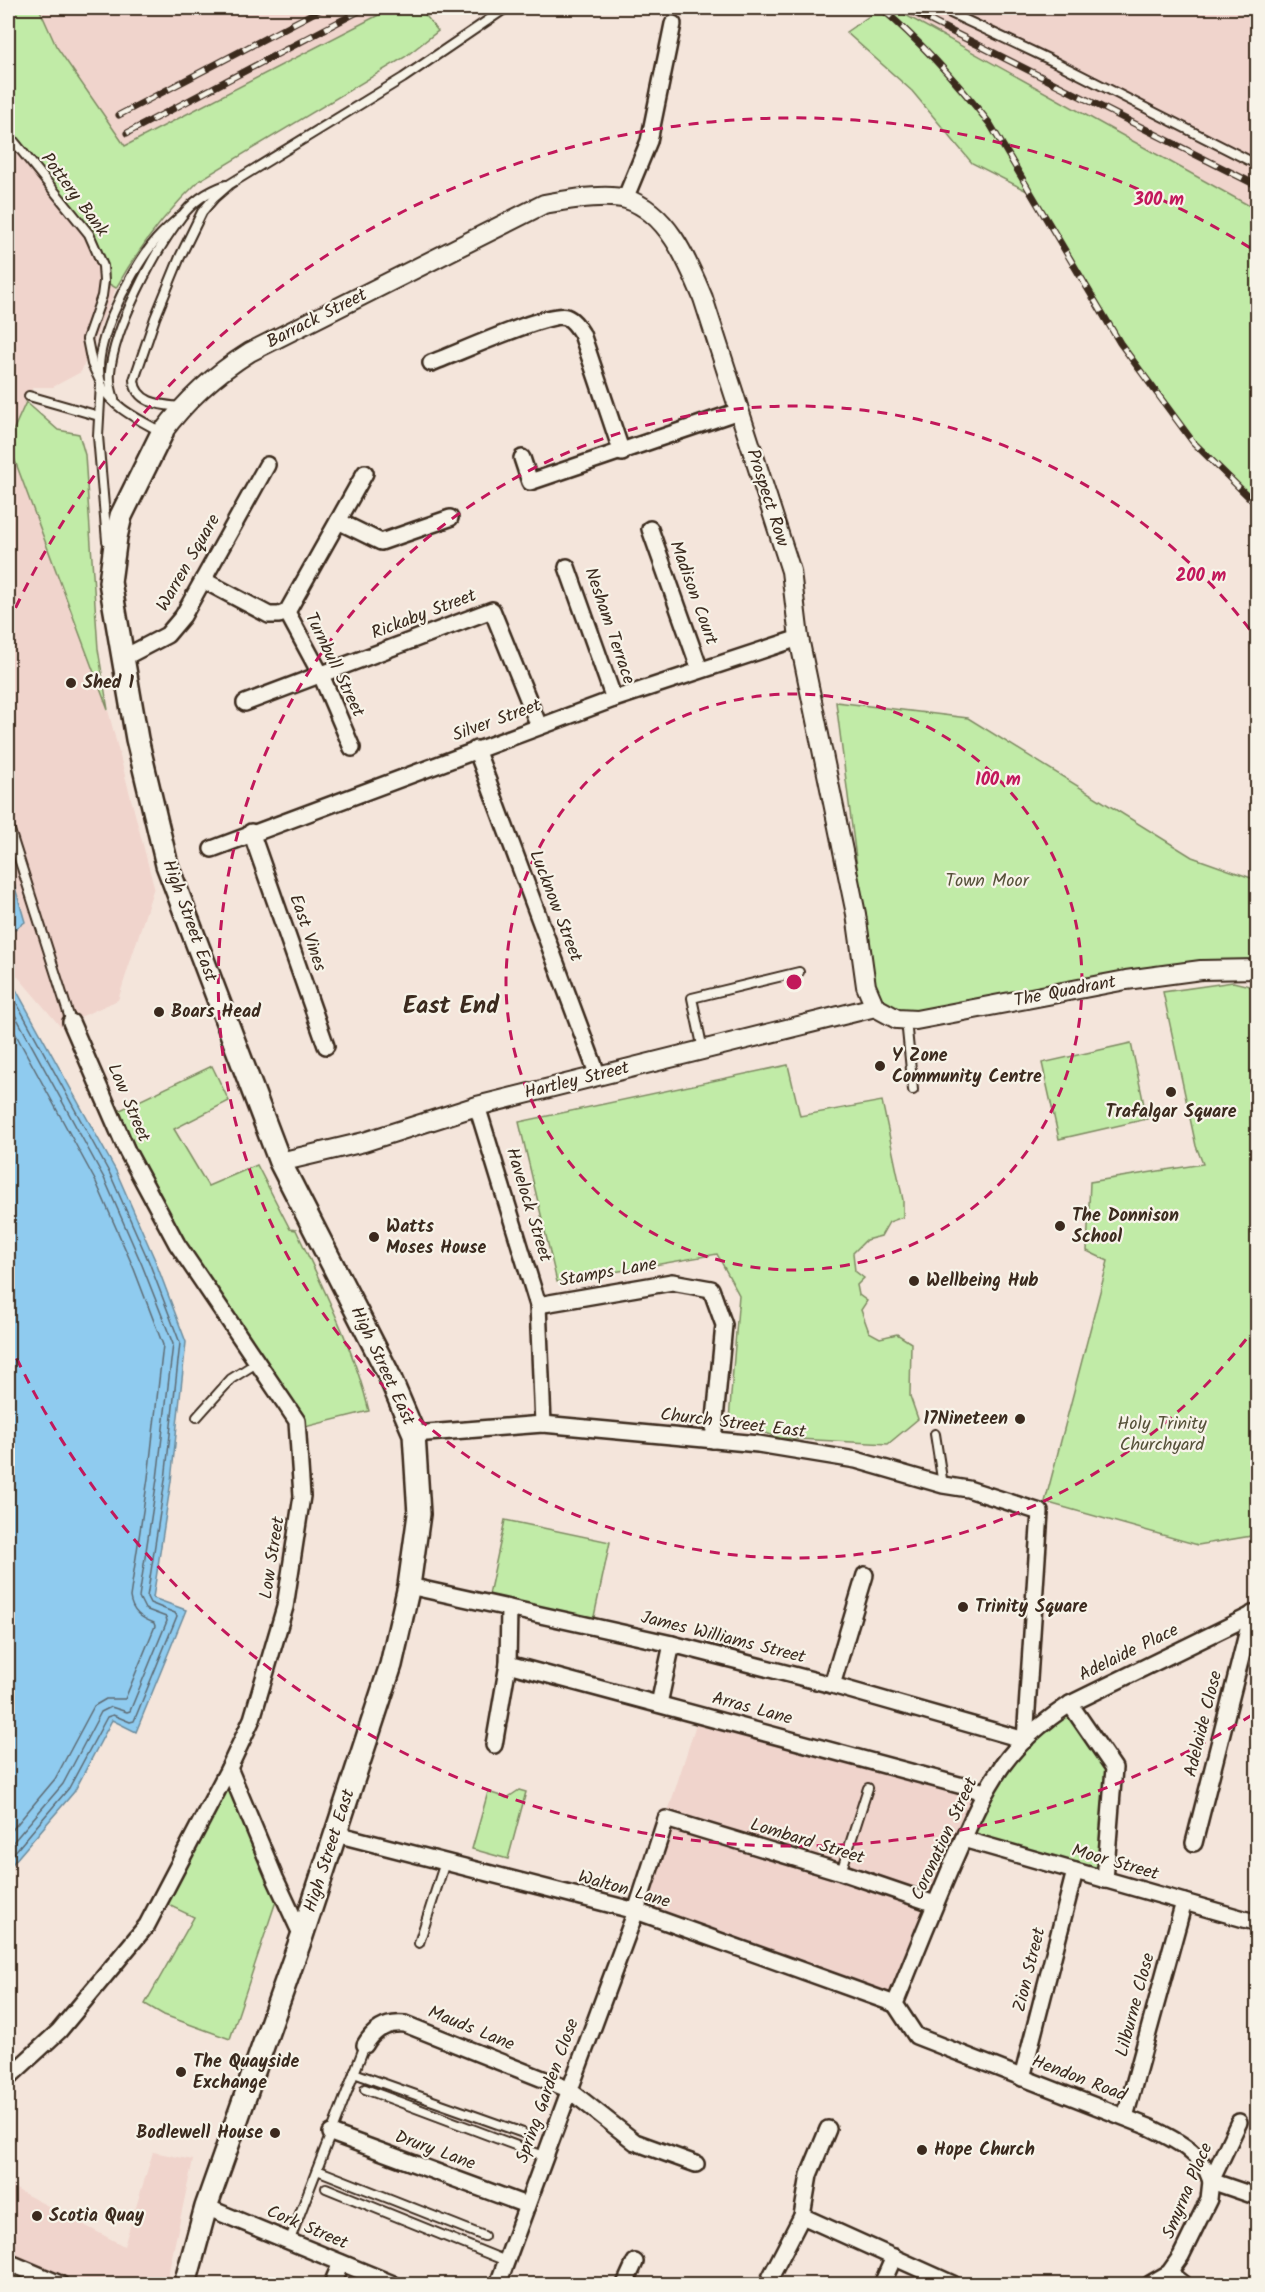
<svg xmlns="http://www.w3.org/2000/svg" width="1265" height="2292" font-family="Kalam,sans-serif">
<rect width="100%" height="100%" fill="#f4e5db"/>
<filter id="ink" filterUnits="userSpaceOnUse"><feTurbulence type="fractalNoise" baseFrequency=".0167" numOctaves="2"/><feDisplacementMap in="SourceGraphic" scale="12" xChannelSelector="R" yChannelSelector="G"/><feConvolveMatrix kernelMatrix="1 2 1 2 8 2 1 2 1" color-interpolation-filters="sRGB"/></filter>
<g filter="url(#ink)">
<g fill="#f0d4cc">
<polygon points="39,8 392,8 124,146 56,46"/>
<polygon points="893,8 1257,8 1257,210"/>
<polygon points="8,134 89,234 104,281 116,288 81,372 53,387 33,387 8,442 108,710 154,887 118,1000 60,1026 8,965"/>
<polygon points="699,1715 985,1792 895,2004 636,1911"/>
<polygon points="153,2152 193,2160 166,2284 62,2284 8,2260 8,2185 124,2246"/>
</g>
<g fill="#c1eba7" stroke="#7e8a62" stroke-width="1.5">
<path d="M 8,8 L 39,8 L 56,46 L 125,146 L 392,8 L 420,8 L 438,31 L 405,57 L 200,180 C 165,213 139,247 116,288 L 104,281 L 98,252 L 8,134 Z"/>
<polygon points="881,8 893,8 1257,210 1257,506 1193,442 1120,343 1031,193 972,163 912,91 846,32"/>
<polygon points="26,402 58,430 79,434 85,455 98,649 108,710 8,442"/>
<polygon points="836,702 968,718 1192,857 1257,880 1257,969 916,1020 875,1007"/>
<polygon points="1233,982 1258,988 1257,1535 1198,1545 1045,1502 1108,1261 1087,1251 1090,1182 1203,1164 1196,1146 1163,992"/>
<polygon points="1131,1043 1147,1119 1059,1139 1042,1063"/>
<polygon points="788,1065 800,1116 882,1101 903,1200 903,1217 889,1222 881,1236 866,1240 853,1253 855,1271 864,1278 857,1285 859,1295 867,1301 861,1310 869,1332 880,1338 897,1334 911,1343 910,1396 918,1419 888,1444 780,1438 729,1420 739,1295 717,1254 557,1282 519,1122"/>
<path d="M 212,1066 L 229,1101 L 174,1129 L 208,1186 L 257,1165 L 290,1229 L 296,1230 C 323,1288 354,1348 369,1411 L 297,1429 C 234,1325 169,1222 118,1111 Z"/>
<polygon points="505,1520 610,1542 592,1626 487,1604"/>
<polygon points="1070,1704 1114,1768 1105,1880 963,1839 1003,1765"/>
<polygon points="229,1768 280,1889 230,2039 164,2015 145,2004 194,1917 160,1901"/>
<polygon points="519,1790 526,1792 508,1859 472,1849 488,1792 507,1798"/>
<polygon points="8,2262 60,2284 8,2284"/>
</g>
<g fill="#8fcbef" stroke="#6d8b9b" stroke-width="1.5">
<polygon points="1231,8 1257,8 1257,19"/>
<polygon points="8,863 25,922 8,934"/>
<polygon points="8,975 116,1171 155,1260 186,1342 171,1481 153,1598 186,1610 136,1732 112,1720 74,1792 8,1869"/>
</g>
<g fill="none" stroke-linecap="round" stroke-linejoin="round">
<g stroke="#5d6a72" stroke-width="1.5">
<polyline points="8,987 110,1174 149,1262 180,1343 165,1480 147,1597 150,1603 175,1613 177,1616 134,1721 130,1722 113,1715 107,1717 69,1788 8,1860"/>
<polyline points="8,1002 104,1178 142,1265 173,1344 157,1479 139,1597 145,1609 166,1617 167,1621 130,1711 127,1712 111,1707 101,1712 63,1784 8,1848"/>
<path d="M 8,1020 L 96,1182 L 134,1269 L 163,1345 L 148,1478 L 130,1597 C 132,1612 141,1618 154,1623 L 155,1626 L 125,1699 L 106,1699 L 94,1706 L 55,1779 L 8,1835"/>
</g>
<defs>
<g id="service">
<polyline points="940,8 1057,63 1258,165"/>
<polyline points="8,134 89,234 103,266 104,281 102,296 87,339 92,364 101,383 98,436 107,541"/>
<polyline points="29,396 99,416"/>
<path d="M 114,399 C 111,390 109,381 110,372 C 114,328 154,252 181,217 C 192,202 209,191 226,185"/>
<path d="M 181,407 C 162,405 136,404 134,380 L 155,318 L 180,257 L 202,212 L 214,198 L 230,184 L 403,78 L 506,8"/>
<path d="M 161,432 C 142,421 113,408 103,388 C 86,353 130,273 152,245 C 160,234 171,225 181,216"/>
<polyline points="8,824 71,1022"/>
<polyline points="906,1020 913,1090"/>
<polyline points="703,1050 692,998 799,972"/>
<polyline points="197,1417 231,1379 258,1362"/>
<polyline points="935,1434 943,1485"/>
<polyline points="841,1872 868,1788"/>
<polyline points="419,1943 445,1862"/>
<polyline points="354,2073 523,2133"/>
<polyline points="365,2089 544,2156"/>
<polyline points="317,2170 484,2236"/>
<polyline points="326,2188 506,2261"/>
<polyline points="289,2242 365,2045"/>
</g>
<g id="minor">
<polyline points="625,199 649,141 673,24"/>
<path d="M 431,363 C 454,355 549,311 566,317 C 574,320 578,328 582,334 L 622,453"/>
<polyline points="522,458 530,482 739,411"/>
<polyline points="338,521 381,542 450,518"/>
<polyline points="650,529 700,670"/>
<polyline points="567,567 614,699"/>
<polyline points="203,580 269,615 279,615 287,612"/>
<polyline points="123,658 167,635 183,616 267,465"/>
<polyline points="245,703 492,610 539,726"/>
<polyline points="352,748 321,675 287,612 365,473"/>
<polyline points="476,749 598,1076"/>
<polyline points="251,832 326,1046"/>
<polyline points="212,849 614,699 799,638"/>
<polyline points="477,1106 538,1305 543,1424"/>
<polyline points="538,1305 672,1282 711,1289 724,1325 713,1440"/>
<polyline points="414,1434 543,1424 758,1444 856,1460 943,1485 968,1489 1040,1512 1025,1740"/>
<polyline points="409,1586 672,1644 832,1685 1025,1740"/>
<polyline points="508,1664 985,1792"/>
<polyline points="832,1685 865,1575"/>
<polyline points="659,1704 672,1644"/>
<polyline points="1070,1704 1114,1768 1105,1880"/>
<polyline points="494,1745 508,1664 509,1608"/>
<polyline points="229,1768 275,1878 302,1936"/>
<polyline points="336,1834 636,1911 895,2004"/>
<polyline points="963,1839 1258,1923"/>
<polyline points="1194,1843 1252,1614"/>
<path d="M 365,2045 C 374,2029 387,2022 405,2024 L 568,2089 L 635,2142 L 696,2164"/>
<polyline points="8,2078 59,2031 147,1925 229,1768 252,1719 285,1607 302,1496 297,1421 177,1244 127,1151 71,1022"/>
<polyline points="1022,2078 1075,1871"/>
<polyline points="1125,2117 1184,1902"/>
<polyline points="331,2133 526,2205"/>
<path d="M 1211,2181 C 1203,2153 1174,2139 1149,2127 L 916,2036 L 895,2004 C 914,1956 934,1907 954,1860 C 968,1828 982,1794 1002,1766 C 1020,1741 1044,1721 1070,1704 L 1258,1612"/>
<polyline points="1211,2181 1258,2197"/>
<polyline points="206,2207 393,2284"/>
<polyline points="802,2216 809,2175 828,2129"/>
<polyline points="8,2262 60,2284"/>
<polyline points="1169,2273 1183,2284"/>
<polyline points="332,2284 341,2263"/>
<polyline points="498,2284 636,1911 666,1819 841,1872 935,1904"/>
<polyline points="625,2284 635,2262"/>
<polyline points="767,2284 802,2216 953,2284"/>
<polyline points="882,2284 894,2257"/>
<polyline points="1150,2284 1169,2273 1181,2256 1209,2199 1211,2181 1239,2122"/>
</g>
<g id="tertiary">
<path d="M 162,433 C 187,399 215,374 250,352 L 544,204 C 565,200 605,193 626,199 C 668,212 688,262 703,298 L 791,571 L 799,638 L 856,914 L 866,986 L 875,1007"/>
<polyline points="875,1007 897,1019 916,1020 1126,980 1201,970 1258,969"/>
<polyline points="280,1162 364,1142 477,1106 875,1007"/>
</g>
<polyline id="secondary" points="162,433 121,516 116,537 110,582 137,739 167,865 280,1162 388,1373 414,1434 419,1514 409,1586 391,1665 302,1936 206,2207 185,2284"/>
</defs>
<use href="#service" stroke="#3b2a1e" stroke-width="12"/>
<use href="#minor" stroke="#3b2a1e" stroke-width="20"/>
<use href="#tertiary" stroke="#3b2a1e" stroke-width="22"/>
<use href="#secondary" stroke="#3b2a1e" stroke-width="26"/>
<use href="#service" stroke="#f7f3e8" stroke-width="8"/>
<use href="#minor" stroke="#f7f3e8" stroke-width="15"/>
<use href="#tertiary" stroke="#f7f3e8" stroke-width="18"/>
<use href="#secondary" stroke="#f7f3e8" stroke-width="21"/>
<defs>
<g id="rail">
<path d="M 881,8 C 921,42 957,82 990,124 L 1120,343 L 1193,442 L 1258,506"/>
<polyline points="905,8 1258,186"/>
<polyline points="119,115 323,8"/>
<polyline points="127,133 365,8"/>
</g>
</defs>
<use href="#rail" stroke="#3b2a1e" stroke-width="7"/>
<use href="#rail" stroke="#f7f3e8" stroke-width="4.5" stroke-dasharray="14" stroke-linecap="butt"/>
</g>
</g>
<g fill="none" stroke="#c2185b" stroke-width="3" stroke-dasharray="10 8">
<circle cx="794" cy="982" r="288"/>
<path d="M1257 1325A576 576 0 1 1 1257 639"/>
<path d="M1252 1715A864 864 0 0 1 8 1340M8 624A864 864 0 0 1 1252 249"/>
</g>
<g fill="#3b2a1e" stroke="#f7f3e8" stroke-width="2">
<circle cx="71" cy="683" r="6"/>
<circle cx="159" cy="1012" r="6"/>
<circle cx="880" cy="1066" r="6"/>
<circle cx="1171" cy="1092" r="6"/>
<circle cx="1060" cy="1226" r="6"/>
<circle cx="374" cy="1237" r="6"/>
<circle cx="914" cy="1281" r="6"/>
<circle cx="1020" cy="1419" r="6"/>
<circle cx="963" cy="1607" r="6"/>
<circle cx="181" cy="2072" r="6"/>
<circle cx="275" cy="2133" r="6"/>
<circle cx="922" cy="2150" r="6"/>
<circle cx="37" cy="2216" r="6"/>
</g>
<g text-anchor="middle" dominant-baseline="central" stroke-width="4.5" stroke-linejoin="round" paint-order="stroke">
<g font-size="18" fill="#3b2a1e" stroke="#f7f3e8">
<text transform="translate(74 195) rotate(53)">Pottery Bank</text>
<text transform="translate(317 319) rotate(-27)">Barrack Street</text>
<text transform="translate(767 498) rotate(72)">Prospect Row</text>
<text transform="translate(189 563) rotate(-60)">Warren Square</text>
<text transform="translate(693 593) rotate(70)">Madison Court</text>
<text transform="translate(424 615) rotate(-21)">Rickaby Street</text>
<text transform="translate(609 626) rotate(71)">Nesham Terrace</text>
<text transform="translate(334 665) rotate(64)">Turnbull Street</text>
<text transform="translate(497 721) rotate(-20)">Silver Street</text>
<text transform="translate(555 906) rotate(69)">Lucknow Street</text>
<text transform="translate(189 921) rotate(70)">High Street East</text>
<text transform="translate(307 933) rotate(71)">East Vines</text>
<text transform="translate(1065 992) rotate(-11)">The Quadrant</text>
<text transform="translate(577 1081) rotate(-14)">Hartley Street</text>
<text transform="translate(128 1103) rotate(67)">Low Street</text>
<text transform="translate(528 1205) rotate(73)">Havelock Street</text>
<text transform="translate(608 1273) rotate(-10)">Stamps Lane</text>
<text transform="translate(382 1366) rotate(65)">High Street East</text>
<text transform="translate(733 1424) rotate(7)">Church Street East</text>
<text transform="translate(273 1558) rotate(-81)">Low Street</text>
<text transform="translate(723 1638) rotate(14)">James Williams Street</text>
<text transform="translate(1129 1653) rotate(-26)">Adelaide Place</text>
<text transform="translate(752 1709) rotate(15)">Arras Lane</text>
<text transform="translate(1204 1724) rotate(-76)">Adelaide Close</text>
<text transform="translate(945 1839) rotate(-65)">Coronation Street</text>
<text transform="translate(807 1842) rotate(17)">Lombard Street</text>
<text transform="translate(330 1851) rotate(-72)">High Street East</text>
<text transform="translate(1115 1863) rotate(16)">Moor Street</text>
<text transform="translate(624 1890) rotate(16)">Walton Lane</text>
<text transform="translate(1030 1970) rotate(-76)">Zion Street</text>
<text transform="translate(1136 2005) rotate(-75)">Lilburne Close</text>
<text transform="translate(471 2029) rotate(22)">Mauds Lane</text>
<text transform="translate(1079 2079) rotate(21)">Hendon Road</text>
<text transform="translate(548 2091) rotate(-70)">Spring Garden Close</text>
<text transform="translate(435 2151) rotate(20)">Drury Lane</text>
<text transform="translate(1188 2191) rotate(-67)">Smyrna Place</text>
<text transform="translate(307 2228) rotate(23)">Cork Street</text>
</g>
<g font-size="18" font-weight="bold" fill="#3b2a1e" stroke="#f7f3e8" text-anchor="start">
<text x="83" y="683">Shed 1</text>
<text x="171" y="1012">Boars Head</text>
<text x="892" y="1056">Y Zone<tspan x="892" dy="21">Community Centre</tspan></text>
<text x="1171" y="1112" text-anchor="middle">Trafalgar Square</text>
<text x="1072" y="1216">The Donnison<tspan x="1072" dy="21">School</tspan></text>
<text x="386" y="1227">Watts<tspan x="386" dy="21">Moses House</tspan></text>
<text x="926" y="1281">Wellbeing Hub</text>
<text x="1008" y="1419" text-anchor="end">17Nineteen</text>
<text x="975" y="1607">Trinity Square</text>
<text x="193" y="2062">The Quayside<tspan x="193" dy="21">Exchange</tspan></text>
<text x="263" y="2133" text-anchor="end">Bodlewell House</text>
<text x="934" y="2150">Hope Church</text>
<text x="49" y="2216">Scotia Quay</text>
</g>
<g font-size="18" fill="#565139" stroke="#f7f3e8">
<text x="987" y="881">Town Moor</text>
<text x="1162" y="1424">Holy Trinity<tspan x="1162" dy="21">Churchyard</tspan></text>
</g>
<g font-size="24" font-weight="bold" fill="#3b2a1e" stroke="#f7f3e8">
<text x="451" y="1006">East End</text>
</g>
</g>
<circle cx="794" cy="982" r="9" fill="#c2185b" stroke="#f7f3e8" stroke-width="3"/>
<g font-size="18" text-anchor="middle" font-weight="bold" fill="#c2185b" stroke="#f7f3e8" stroke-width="4.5" stroke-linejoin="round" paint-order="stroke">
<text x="1159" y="205">300 m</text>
<text x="1201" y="581">200 m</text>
<text x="998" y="785">100 m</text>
</g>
<rect width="1265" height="2292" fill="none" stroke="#f7f3e8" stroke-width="30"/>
<rect x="15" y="15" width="1235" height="2262" fill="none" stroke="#3b2a1e" stroke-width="2" filter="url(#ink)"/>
</svg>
